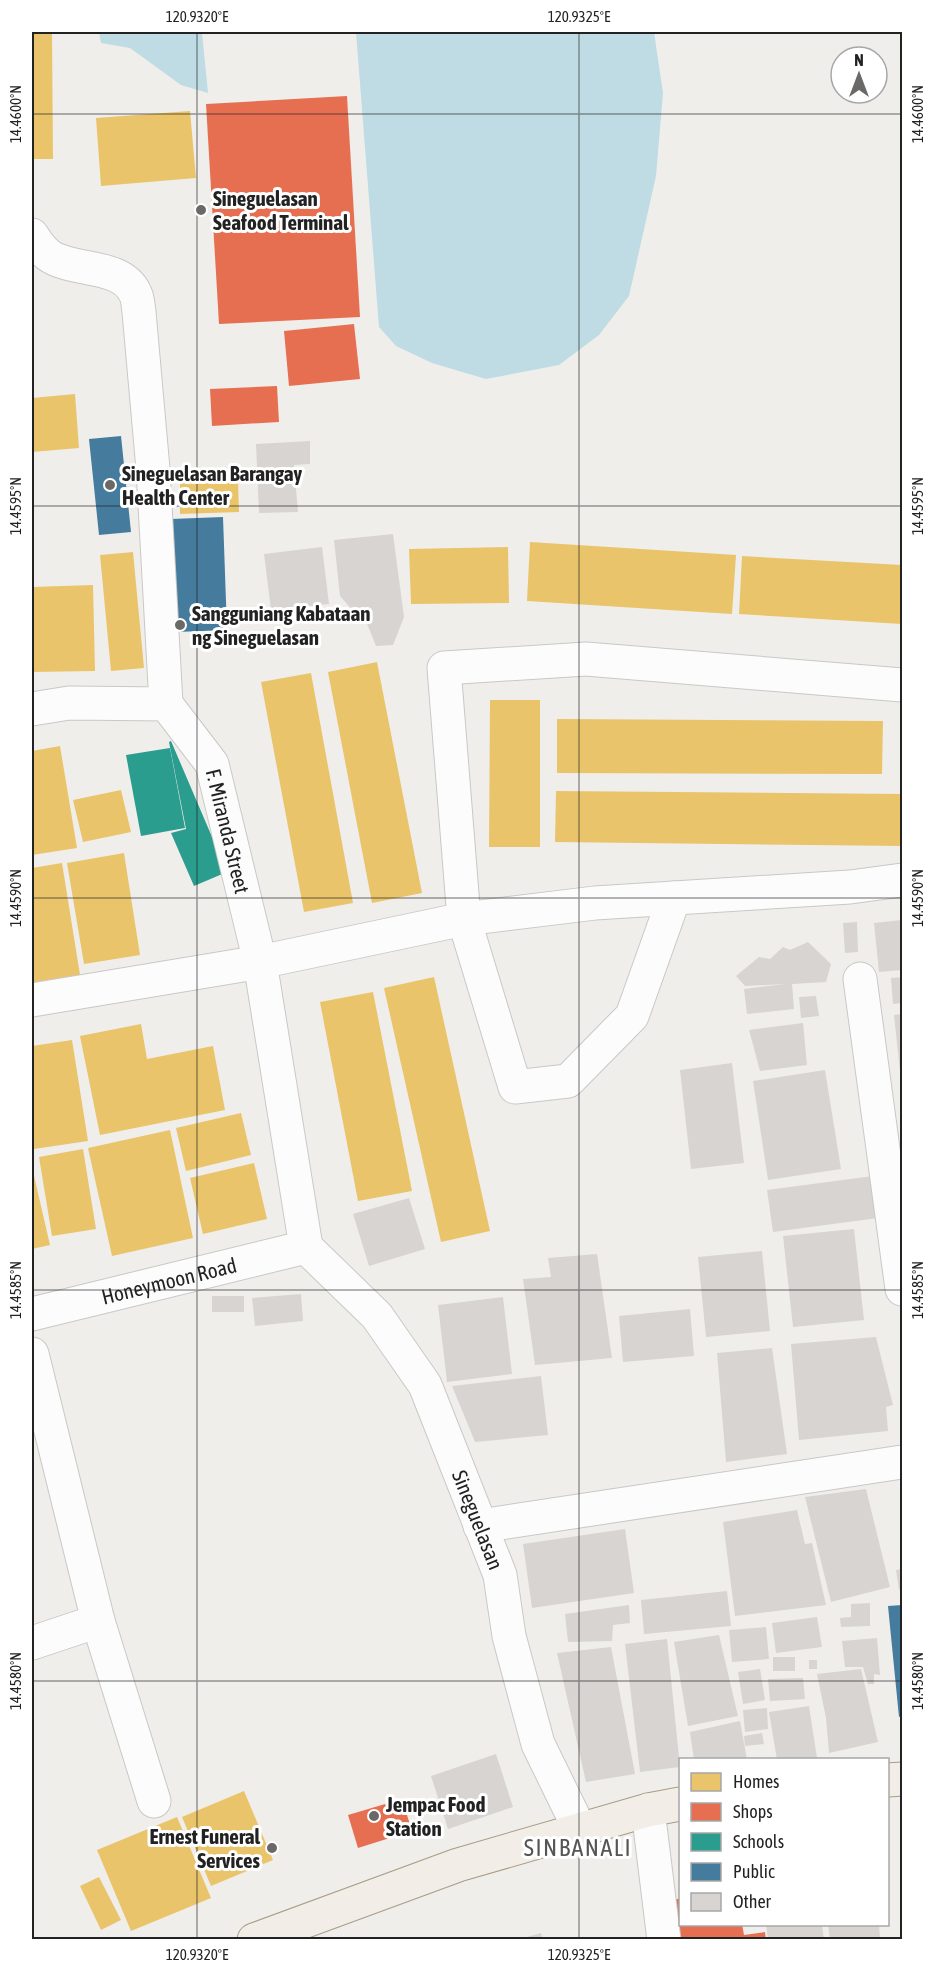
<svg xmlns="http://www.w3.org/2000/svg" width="934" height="1971" font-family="'Asap Condensed',sans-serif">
<rect width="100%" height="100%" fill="#f0eeeb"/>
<g fill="#bfdbe3">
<polygon points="99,32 208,32 202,33 208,93 181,85 130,48 101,43"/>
<polygon points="356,32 654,32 663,93 656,176 629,296 599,335 559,365 486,379 432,363 396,346 379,327"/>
</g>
<g fill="#e9c46a">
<polygon points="32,32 52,32 53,159 32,159"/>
<polygon points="190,111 196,178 101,186 96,118"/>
<polygon points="75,394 79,448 32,452 32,398"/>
<polygon points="238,481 239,512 180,514 180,483"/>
<polygon points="530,542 736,555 732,614 527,601"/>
<polygon points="508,547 509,603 411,604 409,549"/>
<polygon points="133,552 144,668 111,671 100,555"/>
<polygon points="742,556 902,565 902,624 739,614"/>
<polygon points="93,585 95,671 32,672 32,587"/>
<polygon points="377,662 422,893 372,903 328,672"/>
<polygon points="311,673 353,903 304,912 261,682"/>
<polygon points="490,700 540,700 540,847 489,847"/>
<polygon points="557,719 883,721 882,774 557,773"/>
<polygon points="60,746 77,848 32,855 32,751"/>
<polygon points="121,790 131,832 83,842 73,800"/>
<polygon points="556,791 902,794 902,846 555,842"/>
<polygon points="124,853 140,955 84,964 67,863"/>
<polygon points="62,863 81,981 32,989 32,868"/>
<polygon points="434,977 490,1231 441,1242 384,988"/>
<polygon points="373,992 412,1191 358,1201 320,1002"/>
<polygon points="141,1024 147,1059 213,1046 225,1110 100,1135 80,1036"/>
<polygon points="72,1040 88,1141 34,1149 32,1131 32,1046"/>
<polygon points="241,1113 251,1155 186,1171 176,1128"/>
<polygon points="170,1130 193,1238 112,1256 88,1148"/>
<polygon points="83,1149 96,1229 52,1236 39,1157"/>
<polygon points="254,1163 267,1219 203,1234 190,1178"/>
<polygon points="32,1167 50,1245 32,1249"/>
<polygon points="244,1791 273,1860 211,1886 182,1817"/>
<polygon points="177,1817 211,1898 131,1931 97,1850"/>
<polygon points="99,1877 121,1920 101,1930 80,1886"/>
</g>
<g fill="#e76f51">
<polygon points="347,96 360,317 219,324 206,104"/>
<polygon points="354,324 360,379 289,386 284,331"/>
<polygon points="277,386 279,422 212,426 210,389"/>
<polygon points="402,1799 412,1831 358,1848 348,1815"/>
<polygon points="672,1899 680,1899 680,1924 742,1924 744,1935 765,1932 766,1940 675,1940"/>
</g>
<g fill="#2a9d8f">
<polygon points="171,741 227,872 194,886 171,833 186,829 169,742"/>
<polygon points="170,748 185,828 141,836 126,755"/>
</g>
<g fill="#457b9d">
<polygon points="121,436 131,532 99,535 89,439"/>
<polygon points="223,517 227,630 176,632 171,519"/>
<polygon points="902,1605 902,1716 899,1717 888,1606"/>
</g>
<g fill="#d7d4d2">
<polygon points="310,441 310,464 294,465 298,512 259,513 256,444"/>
<polygon points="393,534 404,617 393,645 376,646 366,621 355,613 340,596 334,540"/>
<polygon points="322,547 329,604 271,610 264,554"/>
<polygon points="902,920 902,970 879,972 874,923"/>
<polygon points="857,922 858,952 845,953 843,923"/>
<polygon points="808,942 831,964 826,982 792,984 794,1009 747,1014 744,989 785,984 745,986 736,976 759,957 770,959 783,947 790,950"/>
<polygon points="902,977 902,1003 893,1004 891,978"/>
<polygon points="816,996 819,1016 801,1018 799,997"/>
<polygon points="902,1014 902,1080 901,1081 894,1015"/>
<polygon points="803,1023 807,1065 760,1071 749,1030"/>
<polygon points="732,1063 744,1163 691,1169 680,1070"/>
<polygon points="825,1070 841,1169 768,1180 753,1081"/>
<polygon points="873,1176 878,1218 773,1232 767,1190"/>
<polygon points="409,1198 425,1249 369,1266 353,1214"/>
<polygon points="854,1229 864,1320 793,1327 783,1236"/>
<polygon points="762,1251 770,1331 706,1337 698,1257"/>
<polygon points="597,1254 612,1358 535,1365 523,1279 551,1277 548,1258"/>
<polygon points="301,1294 303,1321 255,1326 252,1298"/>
<rect x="212" y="1296" width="32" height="16"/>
<polygon points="503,1297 512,1374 447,1382 438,1305"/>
<polygon points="690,1309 694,1356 623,1362 619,1316"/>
<polygon points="876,1337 893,1405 886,1407 888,1431 799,1440 791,1344"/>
<polygon points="772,1348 787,1454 726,1462 717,1353"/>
<polygon points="541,1376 548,1435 475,1442 452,1386"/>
<polygon points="866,1489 890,1587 831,1602 805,1497"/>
<polygon points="797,1510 805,1544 812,1543 826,1605 735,1616 723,1522"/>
<polygon points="625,1529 634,1593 532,1608 523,1544"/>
<polygon points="902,1569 902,1589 899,1590 896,1570"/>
<polygon points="727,1591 731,1626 644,1634 641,1600"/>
<polygon points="870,1603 870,1626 841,1627 840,1618 851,1617 851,1604"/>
<polygon points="629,1605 630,1623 613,1625 612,1641 568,1642 565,1614"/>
<polygon points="817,1617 822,1647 776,1653 772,1623"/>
<polygon points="766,1627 769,1659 732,1662 729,1630"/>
<polygon points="719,1635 738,1716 688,1726 674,1642"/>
<polygon points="877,1638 880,1675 874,1674 874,1684 868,1684 863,1667 845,1667 842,1641"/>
<polygon points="667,1639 680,1767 640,1772 625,1644"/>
<polygon points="611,1647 635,1774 586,1782 557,1653"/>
<rect x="773" y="1657" width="22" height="14"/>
<rect x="809" y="1660" width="8" height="9"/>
<polygon points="760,1669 765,1700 743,1704 738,1672"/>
<polygon points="861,1669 878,1742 829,1753 826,1718 817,1674"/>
<polygon points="803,1678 805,1699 770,1701 768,1679"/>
<polygon points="809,1706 817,1758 777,1760 769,1712"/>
<polygon points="767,1708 768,1729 745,1732 743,1710"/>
<polygon points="740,1721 747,1760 694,1760 690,1732"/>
<polygon points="762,1733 764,1744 745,1746 744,1736"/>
<polygon points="496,1754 513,1807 448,1829 431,1776"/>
<polygon points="766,1924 822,1924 824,1940 768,1940"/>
<polygon points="828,1924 879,1924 880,1939 830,1940"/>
<polygon points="541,1933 543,1940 520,1940 520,1939"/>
</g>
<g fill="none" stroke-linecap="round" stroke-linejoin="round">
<defs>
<g id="minor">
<path d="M 32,235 C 38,245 44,254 55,259 C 79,271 122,265 135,293 C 138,298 138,306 139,312 L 153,469 L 166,704"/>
<path id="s1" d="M 32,709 L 69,703 L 166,704 L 212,764 L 260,962 L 306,1247"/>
<polyline points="674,898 632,1016 568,1081 515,1087 464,919 444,668 586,659 902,685"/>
<polyline points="860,979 902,1289"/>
<polyline points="32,1000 260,962 464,919 595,903 850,887 902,880"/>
<path id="s2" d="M 306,1247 L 377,1316 L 425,1385 L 500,1575 L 509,1636 L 538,1744 L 580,1830"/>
<path id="s3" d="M 32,1314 L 306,1247"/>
<polyline points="32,1354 98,1621 154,1801"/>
<polyline points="480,1526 902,1462"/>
<polyline points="32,1643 98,1621"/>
<polyline points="648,1810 664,1940"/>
</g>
<g id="major">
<polyline points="888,1780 902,1779"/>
<polyline points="254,1940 458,1865 648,1810 680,1804"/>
</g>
</defs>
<use href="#minor" stroke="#c9c8c7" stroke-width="35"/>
<use href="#major" stroke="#a79c86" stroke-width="35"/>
<use href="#minor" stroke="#fdfcfc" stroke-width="33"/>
<use href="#major" stroke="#f3ede7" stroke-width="33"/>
</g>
<path fill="none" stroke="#222" stroke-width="1.5" stroke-opacity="0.45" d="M 197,32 L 197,1940M 579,32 L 579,1940M 32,114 L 902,114M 32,506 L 902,506M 32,898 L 902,898M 32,1290 L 902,1290M 32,1681 L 902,1681"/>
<g fill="#6a6968" stroke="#fff" stroke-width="2">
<circle cx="201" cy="210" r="6"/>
<circle cx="110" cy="485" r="6"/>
<circle cx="180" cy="625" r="6"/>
<circle cx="374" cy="1816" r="6"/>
<circle cx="272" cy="1848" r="6"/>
</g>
<g text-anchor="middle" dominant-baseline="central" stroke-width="6" stroke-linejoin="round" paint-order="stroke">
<g font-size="21" font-weight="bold" fill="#222" stroke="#fff" text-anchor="start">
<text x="213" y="198">Sineguelasan<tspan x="213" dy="24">Seafood Terminal</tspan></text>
<text x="122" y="473">Sineguelasan Barangay<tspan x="122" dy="24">Health Center</tspan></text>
<text x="192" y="613">Sangguniang Kabataan<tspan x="192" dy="24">ng Sineguelasan</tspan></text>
<text x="386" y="1804">Jempac Food<tspan x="386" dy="24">Station</tspan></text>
<text x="260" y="1836" text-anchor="end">Ernest Funeral<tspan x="260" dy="24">Services</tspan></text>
</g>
<g font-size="21" fill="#222" stroke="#fff">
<text stroke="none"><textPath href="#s1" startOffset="279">F. Miranda Street</textPath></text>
<text stroke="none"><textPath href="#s3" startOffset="141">Honeymoon Road</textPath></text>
<text stroke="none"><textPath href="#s2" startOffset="328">Sineguelasan</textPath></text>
</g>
<g font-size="24" letter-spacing="1.5" fill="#555" stroke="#fff">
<text x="578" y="1847">SINBANALI</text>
</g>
</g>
<rect width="934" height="1971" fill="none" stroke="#ffffff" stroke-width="66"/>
<rect x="679" y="1758" width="210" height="168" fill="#ffffff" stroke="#a7a7a7" stroke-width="1.5"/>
<rect x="691" y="1773" width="30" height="18" fill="#e9c46a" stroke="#a7a7a7" stroke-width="1.5"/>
<text x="733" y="1788" font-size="18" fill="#222222">Homes</text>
<rect x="691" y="1803" width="30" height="18" fill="#e76f51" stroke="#a7a7a7" stroke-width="1.5"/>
<text x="733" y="1818" font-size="18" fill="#222222">Shops</text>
<rect x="691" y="1833" width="30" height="18" fill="#2a9d8f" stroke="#a7a7a7" stroke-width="1.5"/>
<text x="733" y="1848" font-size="18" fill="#222222">Schools</text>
<rect x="691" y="1863" width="30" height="18" fill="#457b9d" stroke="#a7a7a7" stroke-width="1.5"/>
<text x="733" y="1878" font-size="18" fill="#222222">Public</text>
<rect x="691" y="1893" width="30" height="18" fill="#d7d4d2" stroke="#a7a7a7" stroke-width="1.5"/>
<text x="733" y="1908" font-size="18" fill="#222222">Other</text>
<g transform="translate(859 75)"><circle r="28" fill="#ffffff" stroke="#a7a7a7" stroke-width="1.5"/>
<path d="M0-4.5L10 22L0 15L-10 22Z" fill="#6a6968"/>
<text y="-9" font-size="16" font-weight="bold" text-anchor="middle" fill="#222222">N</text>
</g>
<rect x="33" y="33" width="868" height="1905" fill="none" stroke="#222" stroke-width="2"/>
<g font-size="15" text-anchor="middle" fill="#222">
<text x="197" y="22">120.9320°E</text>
<text x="579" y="22">120.9325°E</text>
<text transform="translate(16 114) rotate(-90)" y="5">14.4600°N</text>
<text transform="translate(918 114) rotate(-90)" y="5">14.4600°N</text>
<text transform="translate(16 506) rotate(-90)" y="5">14.4595°N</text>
<text transform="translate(918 506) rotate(-90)" y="5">14.4595°N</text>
<text transform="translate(16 898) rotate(-90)" y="5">14.4590°N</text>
<text transform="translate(918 898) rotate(-90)" y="5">14.4590°N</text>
<text transform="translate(16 1290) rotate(-90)" y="5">14.4585°N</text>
<text transform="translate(918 1290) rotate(-90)" y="5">14.4585°N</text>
<text transform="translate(16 1681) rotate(-90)" y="5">14.4580°N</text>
<text transform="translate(918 1681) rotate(-90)" y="5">14.4580°N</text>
<text x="197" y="1960">120.9320°E</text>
<text x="579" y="1960">120.9325°E</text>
</g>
</svg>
